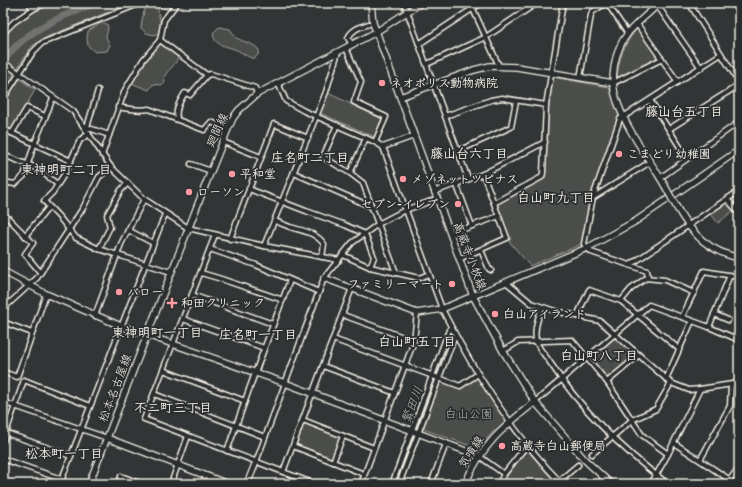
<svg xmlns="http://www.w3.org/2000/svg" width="742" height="487" font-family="'Comic Neue','Klee One',sans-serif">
<rect width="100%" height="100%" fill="#323535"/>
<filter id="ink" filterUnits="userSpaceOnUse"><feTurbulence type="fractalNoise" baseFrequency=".025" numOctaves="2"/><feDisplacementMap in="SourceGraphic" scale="8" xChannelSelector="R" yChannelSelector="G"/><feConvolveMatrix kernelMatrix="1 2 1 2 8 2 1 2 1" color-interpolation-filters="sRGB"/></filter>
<g filter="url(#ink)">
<g fill="#4b4d4c" stroke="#a09f9a">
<path d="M 51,3 L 130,3 L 49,36 L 31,47 L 3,90 L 3,36 C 20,18 28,13 51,3 Z"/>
<path d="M 149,3 L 174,3 L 168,10 L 160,7 L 158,9 C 159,20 162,21 158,33 L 154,35 L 146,33 L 141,28 C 142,20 143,9 149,3 Z"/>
<polygon points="101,23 107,24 108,28 106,37 110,45 107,51 95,52 88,46 87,38 88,31"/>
<path d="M 219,27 L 230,29 L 236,38 L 255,46 L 259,50 L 258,55 L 254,58 L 251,58 C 245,55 240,51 234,49 C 224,45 214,46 213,33 Z"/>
<path d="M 637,29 L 639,29 L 658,57 L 658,59 L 619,79 L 617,78 C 618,59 625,42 637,29 Z"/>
<path d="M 160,43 L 178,56 C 177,66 167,69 164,78 L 165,81 L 164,84 L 160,85 L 153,84 L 149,90 L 131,83 L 144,61 Z"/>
<path d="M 552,77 L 608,87 C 612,91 616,109 619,116 L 591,197 L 582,244 L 530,266 L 508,240 L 497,205 L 497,203 L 544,177 L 548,106 Z"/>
<polygon points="18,78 35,90 12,130 3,126 3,102"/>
<polygon points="328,93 382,119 375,137 320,113"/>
<polygon points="725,202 734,210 718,223 710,213"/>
<polygon points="614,338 635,354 635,356 608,378 606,378 591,360 591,358"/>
<polygon points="478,376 506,419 491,434 479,449 423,429 441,380 461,387"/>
<polygon points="305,423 339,436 340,438 333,458 331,459 297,446 296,444 303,424"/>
<polygon points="528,450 557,483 558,484 503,484 507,476 526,451"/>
</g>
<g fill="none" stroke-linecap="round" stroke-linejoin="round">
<g stroke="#727370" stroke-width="7">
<path d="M 3,62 C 23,31 63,15 97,3"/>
<polyline points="396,484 452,335"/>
</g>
<defs>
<g id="street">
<polyline points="29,3 33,9 46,3"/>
<polyline points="404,3 468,179"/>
<polyline points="607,3 628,34"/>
<polyline points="689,3 739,82"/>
<polyline points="657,5 701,68"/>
<polyline points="473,9 499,66"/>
<polyline points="637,24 678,82"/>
<polyline points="3,33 14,22 33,9"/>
<polyline points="160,40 207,75 211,74 255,88 257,94"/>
<polyline points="419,44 481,3"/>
<path d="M 352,45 L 348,38 C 352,29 360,27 369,24"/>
<polyline points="346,48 361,82 354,102 386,117 375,142"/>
<polyline points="3,62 73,111 111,167 144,199 188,228 264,246 339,260"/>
<polyline points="427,64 486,37 537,3"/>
<polyline points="580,78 591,15 592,12 606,3"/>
<path d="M 278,83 L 286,101 L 304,111 L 375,142 L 383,147 L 442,309 C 474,372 512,433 562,484"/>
<polyline points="613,83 662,59"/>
<polyline points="3,99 33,52 42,43 141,3"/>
<polyline points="650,100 687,158"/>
<path d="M 118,107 C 128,109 139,111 149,109 L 204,130 L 211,122 L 228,129"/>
<polyline points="445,116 491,100 502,98 546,105"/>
<path d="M 177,119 C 175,109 180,101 185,93 L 190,95 L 207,75"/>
<polyline points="337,125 323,157 350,173 363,183 396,273"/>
<polyline points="86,127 109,135"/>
<polyline points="85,128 88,124 98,90"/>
<polyline points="3,129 71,161"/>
<polyline points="669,129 739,85"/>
<polyline points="12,133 27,108 45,116"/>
<polyline points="89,134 80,140 65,173 53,192 44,201 59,217 76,238 99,249 171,272"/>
<polyline points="223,142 261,157"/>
<polyline points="383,147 414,136"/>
<polyline points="458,151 511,127 516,101"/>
<polyline points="3,155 37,168 57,184"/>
<polyline points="102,155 125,90 143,60 160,40 164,20 177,3"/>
<polyline points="191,164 211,171"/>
<polyline points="294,173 372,207"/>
<polyline points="350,173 366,138"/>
<polyline points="660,178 739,122"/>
<polyline points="3,182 15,184 24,176 34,145 53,98"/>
<polyline points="456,183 472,226"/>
<polyline points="249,189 306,211 345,225 365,234 374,257 370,267"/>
<polyline points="434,192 483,174 545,142"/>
<polyline points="594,197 650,162"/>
<polyline points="727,199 739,213"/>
<polyline points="494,203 542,177 543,173 546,105 563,3"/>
<polyline points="3,213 33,243 25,254 40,272"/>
<path d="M 275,221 C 280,223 285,225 290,227 C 303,231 315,232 324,244 L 322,257"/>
<polyline points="128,230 153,243"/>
<polyline points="450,234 499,216"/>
<polyline points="215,235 144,419 315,484"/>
<polyline points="25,236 49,207"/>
<polyline points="230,239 274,124 308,138"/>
<polyline points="264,246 326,92 338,52"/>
<polyline points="99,249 110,227 107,215 121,190 128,183"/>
<polyline points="210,249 256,265 319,292"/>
<polyline points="481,250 489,269 491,270"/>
<polyline points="343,255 370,267 419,278 429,274"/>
<polyline points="459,259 507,238 483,174"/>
<polyline points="630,265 739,191"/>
<polyline points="201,273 218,278 283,300"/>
<polyline points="648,278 647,271 591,252 584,244 593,197 620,119 721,54"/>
<polyline points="506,282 531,303 555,311 600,321 671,383 689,390 700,389 739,383"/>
<polyline points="192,295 273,324"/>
<polyline points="621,301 631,289 646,278 665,280 694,293"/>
<path d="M 542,307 C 538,318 534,329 536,340 C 537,347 545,355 549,361 C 581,410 621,449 668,484"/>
<polyline points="3,309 37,278 83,208 99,177 111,167"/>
<polyline points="714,314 728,320"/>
<polyline points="343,315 414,341"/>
<polyline points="95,316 121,244 144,199"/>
<polyline points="577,316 589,290 621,301 679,349"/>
<polyline points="682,317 704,271 739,277"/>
<polyline points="183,319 264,348"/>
<polyline points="3,322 32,333"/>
<polyline points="709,327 730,275"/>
<polyline points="333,339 460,386 478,374"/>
<polyline points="503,351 518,342 572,340 607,382 642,435 668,454"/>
<polyline points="323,366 395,393"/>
<polyline points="163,370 245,401"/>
<polyline points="3,372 17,377 46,294"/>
<polyline points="666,379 692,321"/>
<polyline points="607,382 639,355"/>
<polyline points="154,394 265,437"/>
<polyline points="3,402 107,438"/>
<polyline points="535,402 649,305 709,327 739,340"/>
<polyline points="303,420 374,448"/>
<polyline points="6,433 71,456"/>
<polyline points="3,441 24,380 90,406"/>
<polyline points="674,443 730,480"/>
<polyline points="293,446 364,474"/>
<polyline points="227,451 255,373 290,280"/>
<polyline points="592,454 632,420 656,409 671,383"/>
<polyline points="479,456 504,474"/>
<polyline points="3,459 61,479"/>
<polyline points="700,460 730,406 731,385"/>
<polyline points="256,462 324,278 352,243 378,224 405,210 437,199"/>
<polyline points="333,462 343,436"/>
<polyline points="283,472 352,288"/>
<polyline points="559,481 578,465"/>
<polyline points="60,484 165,214"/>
<polyline points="119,484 121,476 142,484"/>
<polyline points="171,484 188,436"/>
<polyline points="361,484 414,341 417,313"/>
<polyline points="392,484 449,330 452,329"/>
<polyline points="399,484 454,338 456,337"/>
<polyline points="431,484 446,444"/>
<polyline points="499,484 504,474 527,445"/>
<polyline points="651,484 668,454 700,389"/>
<polyline points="727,484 739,467"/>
</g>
<g id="secondary">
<polyline points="371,3 373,23 473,296 503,351 535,402 585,460 611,484"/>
<path d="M 659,3 C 649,14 637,22 628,33 C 614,51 609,80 617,101 C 627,131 649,158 665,186"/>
<polyline points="400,97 474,70 490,66 517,67 613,83"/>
<path d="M 677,208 C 692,234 708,251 739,258"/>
<polyline points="3,271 46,294 121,326 285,383 479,456"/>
<polyline points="324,278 417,313 442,309 587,248 636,221 739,150"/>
<polyline points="107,438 228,484"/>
<polyline points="89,484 205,186 228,129 233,118 239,110 257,94 376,32 421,3"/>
<polyline points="247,484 256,462"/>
<path d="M 465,484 C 481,446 503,427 535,402"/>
</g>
</defs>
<use href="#street" stroke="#f4f1e8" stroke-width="7"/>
<use href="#secondary" stroke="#f4f1e8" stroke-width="8"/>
<use href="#street" stroke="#2a2d2e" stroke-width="4"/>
<use href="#secondary" stroke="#2a2d2e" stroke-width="5.5"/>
<defs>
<polyline id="secondary-bridge" points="665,186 677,208"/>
</defs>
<use href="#secondary-bridge" stroke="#f4f1e8" stroke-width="8" stroke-linecap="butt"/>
<use href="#secondary-bridge" stroke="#2a2d2e" stroke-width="5.5"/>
</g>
</g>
<g fill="#ff9aa2" stroke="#2a2d2e" stroke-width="1.5">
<circle cx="382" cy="83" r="4"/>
<circle cx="619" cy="154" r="4"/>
<circle cx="232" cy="174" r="4"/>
<circle cx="403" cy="179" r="4"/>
<circle cx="189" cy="192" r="4"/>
<circle cx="458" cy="204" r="4"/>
<circle cx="452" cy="284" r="4"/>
<circle cx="119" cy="292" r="4"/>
<path d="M170 297h4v4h4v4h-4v4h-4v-4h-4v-4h4z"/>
<circle cx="495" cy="314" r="4"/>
<circle cx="502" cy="446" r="4"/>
</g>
<g text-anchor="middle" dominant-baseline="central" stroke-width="3.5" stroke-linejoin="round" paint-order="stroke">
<g font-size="12" font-weight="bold" fill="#f4f1e8" stroke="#2a2d2e" text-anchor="start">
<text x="390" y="83">ネオポリス動物病院</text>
<text x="627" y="154">こまどり幼稚園</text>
<text x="240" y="174">平和堂</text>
<text x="411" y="179">メゾネットツピナス</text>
<text x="197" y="192">ローソン</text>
<text x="450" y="204" text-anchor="end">セブン-イレブン</text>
<text x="444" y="284" text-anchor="end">ファミリーマート</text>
<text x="127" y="292">バロー</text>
<text x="181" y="303">和田クリニック</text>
<text x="503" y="314">白山アイランド</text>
<text x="510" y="446">高蔵寺白山郵便局</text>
</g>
<g font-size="12" fill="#f4f1e8" stroke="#2a2d2e">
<text transform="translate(217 130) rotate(-65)">廻間線</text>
<text transform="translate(470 256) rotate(69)">高蔵寺小牧線</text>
<text transform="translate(115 388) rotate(-69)">松本名古屋線</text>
<text transform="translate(471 452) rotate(-57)">気噴線</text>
</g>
<g font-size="12" fill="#b9b8b1" stroke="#2a2d2e">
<text x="469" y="414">白山公園</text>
</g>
<g font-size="13" font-weight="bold" fill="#f4f1e8" stroke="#2a2d2e">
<text x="684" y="111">藤山台五丁目</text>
<text x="469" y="153">藤山台六丁目</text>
<text x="310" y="157">庄名町二丁目</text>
<text x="66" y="169">東神明町二丁目</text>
<text x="556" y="197">白山町九丁目</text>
<text x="157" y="332">東神明町一丁目</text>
<text x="258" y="334">庄名町一丁目</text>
<text x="417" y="341">白山町五丁目</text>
<text x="599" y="355">白山町八丁目</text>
<text x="173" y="407">不二町三丁目</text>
<text x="64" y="453">松本町一丁目</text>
</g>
<g font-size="13" font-style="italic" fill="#b3b2ac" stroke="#2a2d2e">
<text transform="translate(412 405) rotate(-69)">繁田川</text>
</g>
</g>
<rect width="742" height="487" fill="none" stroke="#2a2d2e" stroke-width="16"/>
<rect x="8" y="8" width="726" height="471" fill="none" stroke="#f4f1e8" stroke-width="1.5" filter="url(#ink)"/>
</svg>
